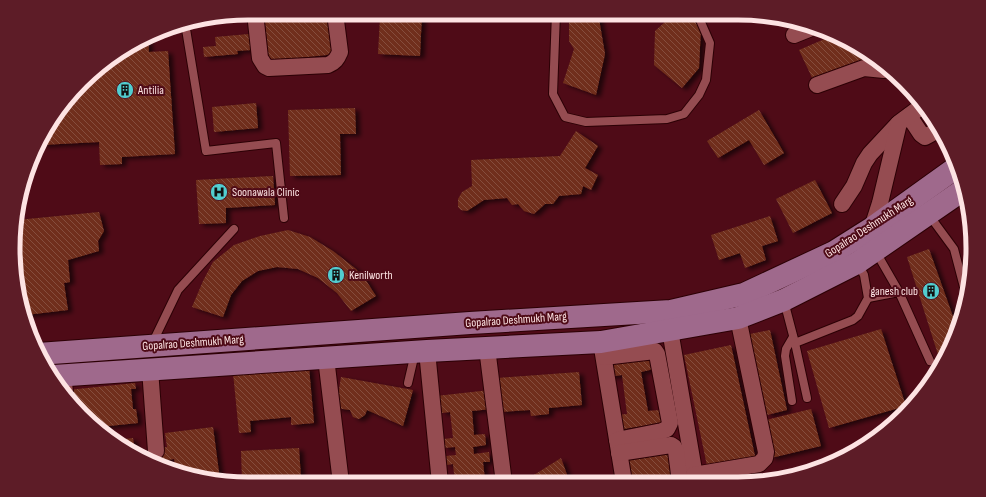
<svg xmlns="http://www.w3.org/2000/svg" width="986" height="497" font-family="'Sofia Sans Condensed',sans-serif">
<defs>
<pattern id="building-back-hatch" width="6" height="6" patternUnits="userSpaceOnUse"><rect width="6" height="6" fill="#702f1c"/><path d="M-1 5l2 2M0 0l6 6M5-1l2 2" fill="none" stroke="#854d3d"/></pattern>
<filter id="shadow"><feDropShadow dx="4.5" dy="2.5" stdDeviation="2" flood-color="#0009"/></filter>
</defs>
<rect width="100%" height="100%" fill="#4f0b17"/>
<g fill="url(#building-back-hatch)" filter="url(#shadow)">
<polygon points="264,13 331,13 336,54 269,61"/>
<polygon points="406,13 422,13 420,56 378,54 380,17 406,19"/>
<polygon points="582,13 598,13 605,54 596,95 563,83 574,49 569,41 569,19"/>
<polygon points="675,13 689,13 701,27 699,68 682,88 654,65 655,31"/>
<polygon points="249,34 251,50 237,51 238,54 204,57 203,47 216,46 215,37"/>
<polygon points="834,35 841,37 872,60 868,60 814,82 799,50"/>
<polygon points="148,39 149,52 168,51 175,154 122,157 122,164 100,165 99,142 41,145 53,118 105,62"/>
<polygon points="256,103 258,128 214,132 212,107"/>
<polygon points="355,108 356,134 340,134 341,175 290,176 288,110"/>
<polygon points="759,110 784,153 764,165 749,140 718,158 707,141"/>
<polygon points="576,131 598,146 585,168 598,175 591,190 583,186 581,194 559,196 553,204 545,204 534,214 524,211 518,204 512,205 507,198 484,200 467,211 461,210 458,207 458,199 462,192 472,186 471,160 560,156"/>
<polygon points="273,176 275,205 226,208 226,223 199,224 196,180"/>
<polygon points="815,180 832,213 793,233 776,199"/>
<polygon points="99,212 104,231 98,241 99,251 68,260 70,282 64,283 68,310 26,315 16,283 15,274 17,220"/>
<polygon points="770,216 778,241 762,246 766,260 745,268 740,253 719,260 711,235"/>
<polygon points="288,230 310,237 333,251 356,269 367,282 376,296 351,311 337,293 318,278 298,269 277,267 258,271 242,281 231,295 223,317 192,307 203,281 213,262 234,245 260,236"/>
<polygon points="929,249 956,325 949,352 941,364 907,257"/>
<polygon points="881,329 906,406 829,428 807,351"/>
<polygon points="770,330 787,410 767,415 750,334"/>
<polygon points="731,345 755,456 707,466 684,355"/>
<polygon points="653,355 654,369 641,372 648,411 660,410 662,423 617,430 615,415 627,414 622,375 609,377 607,363"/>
<polygon points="309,367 314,423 291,425 291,417 250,421 251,432 239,433 233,373"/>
<polygon points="579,372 582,405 549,408 549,414 531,416 530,410 500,412 497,378"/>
<polygon points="341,377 413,390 403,426 367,410 365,415 359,419 353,417 350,410 336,408"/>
<polygon points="135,383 136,389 131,389 133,409 136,409 138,423 99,427 82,415 78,410 76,394 68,395 68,390"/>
<polygon points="490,390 492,409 472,411 474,435 485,434 486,445 473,447 474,454 489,452 490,462 483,462 485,480 491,480 492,483 455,483 453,464 447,465 446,456 456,455 455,447 444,448 443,439 453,438 450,412 442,413 441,407 437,408 436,396"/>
<polygon points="811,409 821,446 771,458 762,421"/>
<polygon points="213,427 220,480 176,468 174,459 160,461 159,448 167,447 165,433"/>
<polygon points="133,438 135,453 117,440"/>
<polygon points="299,448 301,479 242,483 241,451"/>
<polygon points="673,453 677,482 638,482 636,475 629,476 626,461"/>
<polygon points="561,458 570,483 521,483"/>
</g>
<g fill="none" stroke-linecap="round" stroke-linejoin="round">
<defs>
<g id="service">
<polyline points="556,13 553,94 565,117 586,122 667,119 684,114 699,95 706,80 710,43 697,13"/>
<polyline points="185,23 206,151 276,143 284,218"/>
<polyline points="929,215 954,249 965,291"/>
<polyline points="876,252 899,292 930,361"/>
<polyline points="868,298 899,292"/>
<polyline points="784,301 795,343 853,320 858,316 868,298 864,275 858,264"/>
<polyline points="795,343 807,398"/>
<polyline points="152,344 178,290 234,229"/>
<polyline points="408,383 415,353"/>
<polyline points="792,401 785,356 786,349 793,337"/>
</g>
<g id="minor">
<path d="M 255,13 L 260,58 L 265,66 L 269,68 L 328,65 C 335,62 337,59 340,52 L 335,13"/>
<polyline points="794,35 809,29"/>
<polyline points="817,85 864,68 884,70"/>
<polyline points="909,116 921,134 925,137 936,131"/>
<polyline points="842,204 854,186 864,163 870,154 898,124"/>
<polyline points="872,228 880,203 899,123 922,106"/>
<polyline points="670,330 696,482"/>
<polyline points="487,348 504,483"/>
<polyline points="602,348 624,482"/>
<polyline points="427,351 440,483"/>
<polyline points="604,357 655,351 657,354 670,423 667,429 662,431 617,440"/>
<polyline points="326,358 341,483"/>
<polyline points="150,369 156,451"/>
<polyline points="63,375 65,392"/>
<polyline points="619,453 671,445 674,447 676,451 680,482"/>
<polyline points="694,475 759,464 765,458 766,452 738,318"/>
</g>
<g id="primary">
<polyline points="38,354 470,323 671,311 744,294 834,252 872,228 957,167"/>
<polyline points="54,376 427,351 601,342 738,318 784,300 857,263 963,190"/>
</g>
</defs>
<use href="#service" stroke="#2c0005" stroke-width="10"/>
<use href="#minor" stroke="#2c0005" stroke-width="18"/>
<use href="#primary" stroke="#2c0005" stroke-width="24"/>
<use href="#service" stroke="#954c51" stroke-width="8"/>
<use href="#minor" stroke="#954c51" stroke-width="16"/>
<use href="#primary" stroke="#9f698c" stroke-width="22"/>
</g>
<defs>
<symbol id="building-disc" viewBox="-11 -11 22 22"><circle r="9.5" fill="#52cdcf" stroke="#4f0b17"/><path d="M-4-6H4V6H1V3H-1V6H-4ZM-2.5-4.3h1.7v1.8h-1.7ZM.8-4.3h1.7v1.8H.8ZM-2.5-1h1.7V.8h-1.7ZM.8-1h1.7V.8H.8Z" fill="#111"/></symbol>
<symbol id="hospital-disc" viewBox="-11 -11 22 22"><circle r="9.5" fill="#52cdcf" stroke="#4f0b17"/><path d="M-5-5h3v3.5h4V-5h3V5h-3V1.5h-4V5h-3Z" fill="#111"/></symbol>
</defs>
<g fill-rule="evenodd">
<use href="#building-disc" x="115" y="80" width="20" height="20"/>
<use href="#hospital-disc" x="209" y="182" width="20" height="20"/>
<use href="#building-disc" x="326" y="265" width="20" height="20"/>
<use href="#building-disc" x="921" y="281" width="20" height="20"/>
</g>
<g text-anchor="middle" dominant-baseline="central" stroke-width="4" stroke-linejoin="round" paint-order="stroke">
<g font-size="12" fill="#fde3e3" stroke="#4f0b17" text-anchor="start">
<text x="138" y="90">Antilia</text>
<text x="232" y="192">Soonawala Clinic</text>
<text x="349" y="275">Kenilworth</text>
<text x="918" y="291" text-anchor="end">ganesh club</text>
</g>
<g font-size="12" fill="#fde3e3" stroke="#4f0b17">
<text transform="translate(869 227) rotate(-33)">Gopalrao Deshmukh Marg</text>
<text transform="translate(516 320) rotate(-4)">Gopalrao Deshmukh Marg</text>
<text transform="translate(193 343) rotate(-4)">Gopalrao Deshmukh Marg</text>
</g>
</g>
<path d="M0 0H986V497H0ZM248 20H738A228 228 0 0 1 966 248V249A228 228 0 0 1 738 477H248A228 228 0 0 1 20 249V248A228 228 0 0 1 248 20Z" fill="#5d1c27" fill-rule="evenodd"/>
<path fill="none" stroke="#fde3e3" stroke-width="5" d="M248 20H738A228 228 0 0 1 966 248V249A228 228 0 0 1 738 477H248A228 228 0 0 1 20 249V248A228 228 0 0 1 248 20Z"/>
</svg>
